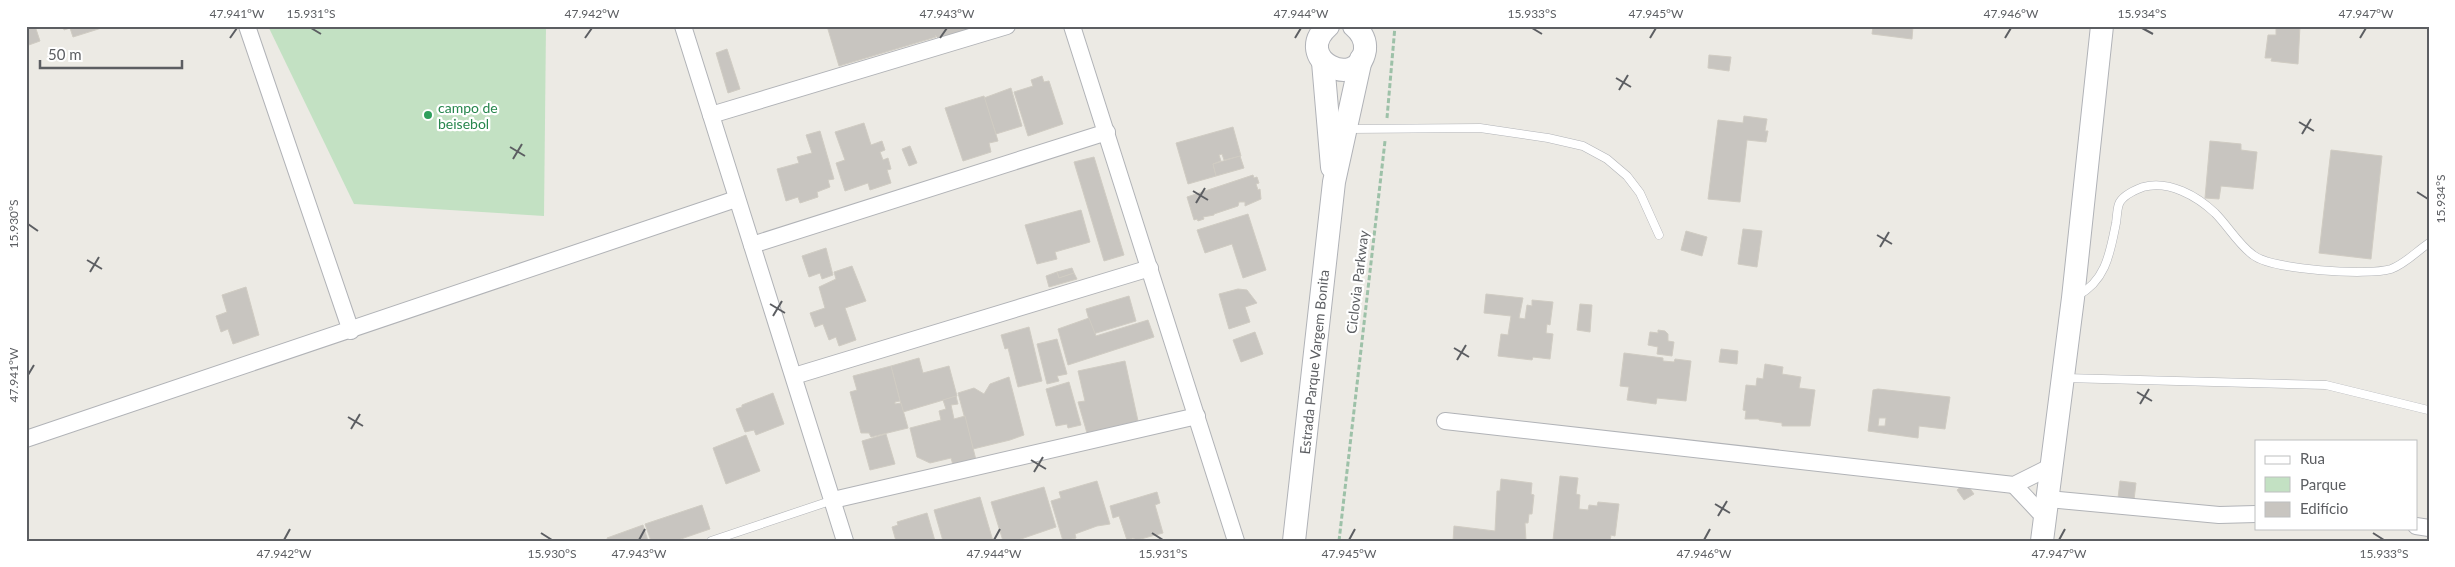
<svg xmlns="http://www.w3.org/2000/svg" width="2455" height="567" font-family="Lato,sans-serif">
<rect width="100%" height="100%" fill="#eceae4"/>
<polygon fill="#c3e1c3" points="268,26 546,26 544,216 354,204"/>
<g fill="#c8c5c0" stroke="#d0ccc3" fill-rule="evenodd">
<polygon points="26,26 35,26 40,41 26,46"/>
<polygon points="63,26 108,26 73,37 70,28 64,30"/>
<polygon points="827,26 984,26 940,40 935,35 936,37 839,66"/>
<polygon points="1873,26 1913,26 1912,39 1872,34"/>
<polygon points="2276,26 2300,26 2298,64 2271,61 2272,58 2265,58 2268,35 2276,35"/>
<polygon points="727,49 740,89 728,93 716,53"/>
<polygon points="1709,55 1731,57 1729,71 1708,68"/>
<polygon points="1042,76 1044,82 1049,81 1063,124 1028,136 1014,92 1033,86 1031,80"/>
<polygon points="1011,88 1022,126 996,134 984,98"/>
<polygon points="984,96 998,141 989,143 991,152 963,161 945,108"/>
<polygon points="1744,116 1767,119 1765,131 1768,131 1766,142 1747,140 1740,202 1708,199 1718,120 1743,123"/>
<polygon points="864,123 871,145 882,141 885,150 880,152 883,160 888,158 891,169 887,170 891,183 870,190 868,183 845,191 836,163 845,160 835,132"/>
<polygon points="1233,127 1241,156 1224,160 1222,154 1219,155 1221,161 1213,164 1216,176 1188,184 1176,143"/>
<polygon points="820,131 834,179 828,180 830,187 817,192 818,197 800,203 798,197 786,201 777,169 799,163 797,157 812,153 806,135"/>
<polygon points="2210,141 2241,144 2241,150 2257,152 2253,189 2221,186 2219,199 2205,198"/>
<polygon points="910,146 917,163 909,166 902,149"/>
<polygon points="2331,150 2382,156 2371,259 2319,253"/>
<polygon points="1240,156 1244,168 1216,176 1213,164"/>
<polygon points="1094,157 1124,255 1104,261 1074,162"/>
<polygon points="1253,175 1254,178 1257,177 1259,183 1256,184 1258,190 1260,189 1261,199 1245,206 1245,202 1239,202 1238,206 1214,214 1214,215 1203,217 1204,219 1198,221 1197,219 1194,220 1187,197"/>
<polygon points="1081,210 1090,242 1055,252 1057,259 1037,264 1025,225"/>
<polygon points="1248,214 1266,270 1243,278 1232,244 1205,253 1197,230"/>
<polygon points="1743,229 1762,231 1757,267 1738,264"/>
<polygon points="1686,231 1707,237 1702,256 1681,250"/>
<polygon points="826,248 833,275 822,279 820,273 809,277 802,256"/>
<polygon points="852,266 866,301 845,308 856,340 839,346 836,337 829,340 823,324 815,327 810,313 825,308 819,287 836,279 834,272"/>
<polygon points="1072,268 1074,273 1059,278 1057,272"/>
<polygon points="1057,272 1059,278 1074,273 1077,279 1049,287 1046,276"/>
<polygon points="246,287 259,335 233,344 228,329 221,332 216,316 227,312 222,295"/>
<polygon points="1238,289 1247,290 1257,303 1245,307 1250,322 1229,329 1219,294"/>
<polygon points="1486,294 1523,298 1519,318 1525,319 1527,305 1532,306 1532,300 1553,302 1550,325 1547,324 1546,333 1553,334 1550,359 1533,357 1532,360 1498,356 1501,334 1508,335 1511,316 1484,313"/>
<polygon points="1129,296 1136,321 1093,334 1086,309"/>
<polygon points="1580,304 1592,305 1590,332 1577,330"/>
<polygon points="1089,318 1096,336 1148,320 1154,337 1068,365 1058,329"/>
<polygon points="1029,327 1042,381 1018,387 1008,348 1005,349 1001,335"/>
<polygon points="1658,330 1665,331 1668,334 1668,341 1674,342 1672,356 1657,354 1658,347 1648,345 1650,332 1658,333"/>
<polygon points="1255,332 1263,354 1241,362 1233,340"/>
<polygon points="1057,339 1067,374 1057,376 1059,381 1047,384 1037,344"/>
<polygon points="1721,349 1738,351 1737,364 1719,362"/>
<polygon points="1624,353 1663,358 1663,361 1674,362 1675,359 1691,361 1686,401 1657,398 1656,404 1627,400 1629,387 1620,386"/>
<polygon points="919,358 923,373 949,366 957,396 903,412 891,366"/>
<polygon points="1125,361 1138,421 1087,433 1078,402 1085,401 1078,371"/>
<polygon points="1765,364 1783,367 1782,374 1801,377 1799,388 1815,390 1810,426 1782,426 1782,423 1759,420 1759,419 1745,419 1746,411 1743,410 1746,385 1756,386 1757,378 1763,379"/>
<polygon points="891,366 900,401 895,402 895,404 901,403 908,428 871,437 869,433 861,433 850,392 857,390 853,376"/>
<polygon points="1009,377 1024,435 1010,440 973,449 958,393 974,388 984,394 990,384"/>
<polygon points="1069,382 1081,425 1068,428 1067,424 1056,426 1046,389"/>
<path d="M 1878,389 L 1950,397 L 1945,429 L 1919,426 L 1918,438 L 1868,431 L 1873,390 ZM 1879,418 L 1886,418 L 1885,426 L 1878,426 Z"/>
<polygon points="773,393 784,424 756,435 754,430 745,432 736,409 742,407 742,405"/>
<polygon points="956,396 958,404 951,405 954,419 965,416 976,460 953,465 951,458 930,463 917,457 910,428 941,420 939,411 946,409 943,400"/>
<polygon points="886,434 895,464 870,470 862,441"/>
<polygon points="746,435 760,471 726,484 713,448"/>
<polygon points="1560,476 1578,478 1576,494 1580,495 1579,509 1588,510 1589,505 1597,506 1598,502 1619,504 1615,536 1611,535 1610,541 1553,540"/>
<polygon points="1501,479 1532,483 1531,494 1534,495 1532,514 1529,514 1528,523 1525,523 1526,541 1453,541 1454,526 1495,531 1497,491 1500,491"/>
<polygon points="1097,481 1110,524 1097,526 1075,534 1076,538 1063,541 1051,501 1061,498 1059,492"/>
<polygon points="2120,481 2136,483 2134,500 2118,498"/>
<polygon points="1966,483 1974,494 1964,500 1957,490"/>
<polygon points="1044,487 1056,527 1015,541 1003,541 991,502"/>
<polygon points="1157,492 1160,503 1155,505 1163,533 1137,540 1133,538 1127,540 1119,516 1113,518 1110,506"/>
<polygon points="980,497 993,541 943,541 934,510"/>
<polygon points="702,505 710,529 675,541 651,541 645,524"/>
<polygon points="927,513 935,541 896,541 892,527 898,525 897,522"/>
<polygon points="643,525 648,541 608,541 607,538"/>
</g>
<g fill="none" stroke-linecap="round" stroke-linejoin="round">
<defs>
<g id="lane">
<polyline points="1349,129 1480,128 1548,138 1583,146 1607,159 1627,176 1640,193 1659,235"/>
<path d="M 2077,296 C 2106,281 2110,253 2116,223 C 2117,217 2117,209 2119,204 C 2122,196 2135,190 2143,187 C 2169,180 2197,196 2215,213 C 2228,226 2238,244 2253,255 C 2272,270 2368,276 2391,269 C 2405,264 2417,251 2429,243"/>
<polyline points="2065,378 2326,385 2428,410"/>
<polyline points="711,541 833,500"/>
</g>
<g id="street">
<polyline points="247,26 351,331"/>
<polyline points="683,26 845,541"/>
<polyline points="1072,26 1236,541"/>
<polyline points="711,115 1007,26"/>
<polyline points="752,245 1107,132"/>
<polyline points="794,376 1150,268"/>
<polyline points="1445,421 2014,485 2052,466"/>
<polyline points="26,439 736,199"/>
<polyline points="2014,485 2045,518"/>
<polyline points="2048,499 2219,515 2256,514"/>
<polyline points="833,500 1197,416"/>
<polyline points="2416,526 2429,528"/>
</g>
<g id="secondary">
<path d="M 1328,26 C 1291,59 1358,92 1365,50 C 1366,40 1361,32 1354,26"/>
<polyline points="1323,62 1332,167"/>
<polyline points="1294,541 1334,182 1361,59"/>
<polyline points="2042,541 2073,298 2102,26"/>
</g>
</defs>
<use href="#lane" stroke="#b1b3b7" stroke-width="9"/>
<use href="#street" stroke="#b1b3b7" stroke-width="18"/>
<use href="#secondary" stroke="#b0b2b7" stroke-width="24"/>
<g stroke="#9dc1a8" stroke-width="3" stroke-dasharray="5 2.5" stroke-linecap="butt">
<polyline points="1387,118 1395,26"/>
<polyline points="1339,541 1385,141"/>
</g>
<use href="#lane" stroke="#fff" stroke-width="8"/>
<use href="#street" stroke="#fff" stroke-width="16"/>
<use href="#secondary" stroke="#fff" stroke-width="22"/>
</g>
<path fill="none" stroke="#5c5e62" stroke-width="2" d="M 311,28 L 321,34M 1532,28 L 1542,34M 2142,28 L 2153,34M 230,38 L 237,28M 585,38 L 592,28M 940,38 L 947,28M 1295,38 L 1301,28M 1650,38 L 1656,28M 2005,38 L 2011,28M 2360,38 L 2366,28M 1616,78 L 1631,87M 1619,90 L 1628,75M 2299,122 L 2314,131M 2302,134 L 2311,119M 510,147 L 525,156M 513,159 L 522,144M 1193,191 L 1208,200M 2417,192 L 2428,199M 1196,203 L 1205,188M 28,224 L 38,231M 1877,235 L 1892,244M 1880,247 L 1889,232M 87,260 L 102,269M 90,272 L 99,257M 770,304 L 785,313M 773,316 L 782,301M 1454,348 L 1469,357M 1457,360 L 1466,345M 28,375 L 34,365M 2137,392 L 2152,401M 2140,404 L 2149,389M 348,417 L 363,426M 351,429 L 360,414M 1031,460 L 1046,469M 1034,472 L 1043,457M 1715,504 L 1730,513M 1718,516 L 1727,501M 541,533 L 552,540M 1152,533 L 1163,540M 2373,533 L 2384,540M 284,540 L 290,529M 639,540 L 645,529M 994,540 L 1000,529M 1349,540 L 1355,529M 1704,540 L 1710,529M 2059,540 L 2065,529"/>
<circle fill="#2e9e5b" stroke="#fff" stroke-width="2" cx="428" cy="115" r="5"/>
<g text-anchor="middle" dominant-baseline="central" stroke-width="4.5" stroke-linejoin="round" paint-order="stroke">
<g font-size="14" fill="#27864d" stroke="#fff" text-anchor="start">
<text x="438" y="107">campo de<tspan x="438" dy="16">beisebol</tspan></text>
</g>
<g font-size="14" fill="#5c5e62" stroke="#fff">
<text transform="translate(1357 282) rotate(-83)">Ciclovia Parkway</text>
<text transform="translate(1314 362) rotate(-84)">Estrada Parque Vargem Bonita</text>
</g>
</g>
<rect width="2455" height="567" fill="none" stroke="#ffffff" stroke-width="55"/>
<rect x="2255" y="440" width="162" height="90" fill="#ffffff" stroke="#bebfc0"/>
<rect x="2265" y="456" width="25" height="8" fill="#ffffff" stroke="#bebfc0"/>
<text x="2300" y="464" font-size="15" fill="#5c5e62">Rua</text>
<rect x="2265" y="477" width="25" height="15" fill="#c3e1c3" stroke="#bebfc0"/>
<text x="2300" y="490" font-size="15" fill="#5c5e62">Parque</text>
<rect x="2265" y="502" width="25" height="15" fill="#c8c5c0" stroke="#bebfc0"/>
<text x="2300" y="514" font-size="15" fill="#5c5e62">Edifício</text>
<path d="M40 60v8h142v-8" fill="none" stroke="#5c5e62" stroke-width="2.5"/>
<text x="48" y="60" font-size="15" fill="#5c5e62" stroke="#ffffff" stroke-width="4" paint-order="stroke">50 m</text>
<rect x="28" y="28" width="2400" height="512" fill="none" stroke="#5c5e62" stroke-width="2"/>
<g font-size="12" text-anchor="middle" fill="#5c5e62">
<text x="237" y="18">47.941°W</text>
<text x="311" y="18">15.931°S</text>
<text x="592" y="18">47.942°W</text>
<text x="947" y="18">47.943°W</text>
<text x="1301" y="18">47.944°W</text>
<text x="1532" y="18">15.933°S</text>
<text x="1656" y="18">47.945°W</text>
<text x="2011" y="18">47.946°W</text>
<text x="2142" y="18">15.934°S</text>
<text x="2366" y="18">47.947°W</text>
<text transform="translate(2441 199) rotate(-90)" y="4">15.934°S</text>
<text transform="translate(14 224) rotate(-90)" y="4">15.930°S</text>
<text transform="translate(14 375) rotate(-90)" y="4">47.941°W</text>
<text x="284" y="558">47.942°W</text>
<text x="552" y="558">15.930°S</text>
<text x="639" y="558">47.943°W</text>
<text x="994" y="558">47.944°W</text>
<text x="1163" y="558">15.931°S</text>
<text x="1349" y="558">47.945°W</text>
<text x="1704" y="558">47.946°W</text>
<text x="2059" y="558">47.947°W</text>
<text x="2384" y="558">15.933°S</text>
</g>
</svg>
